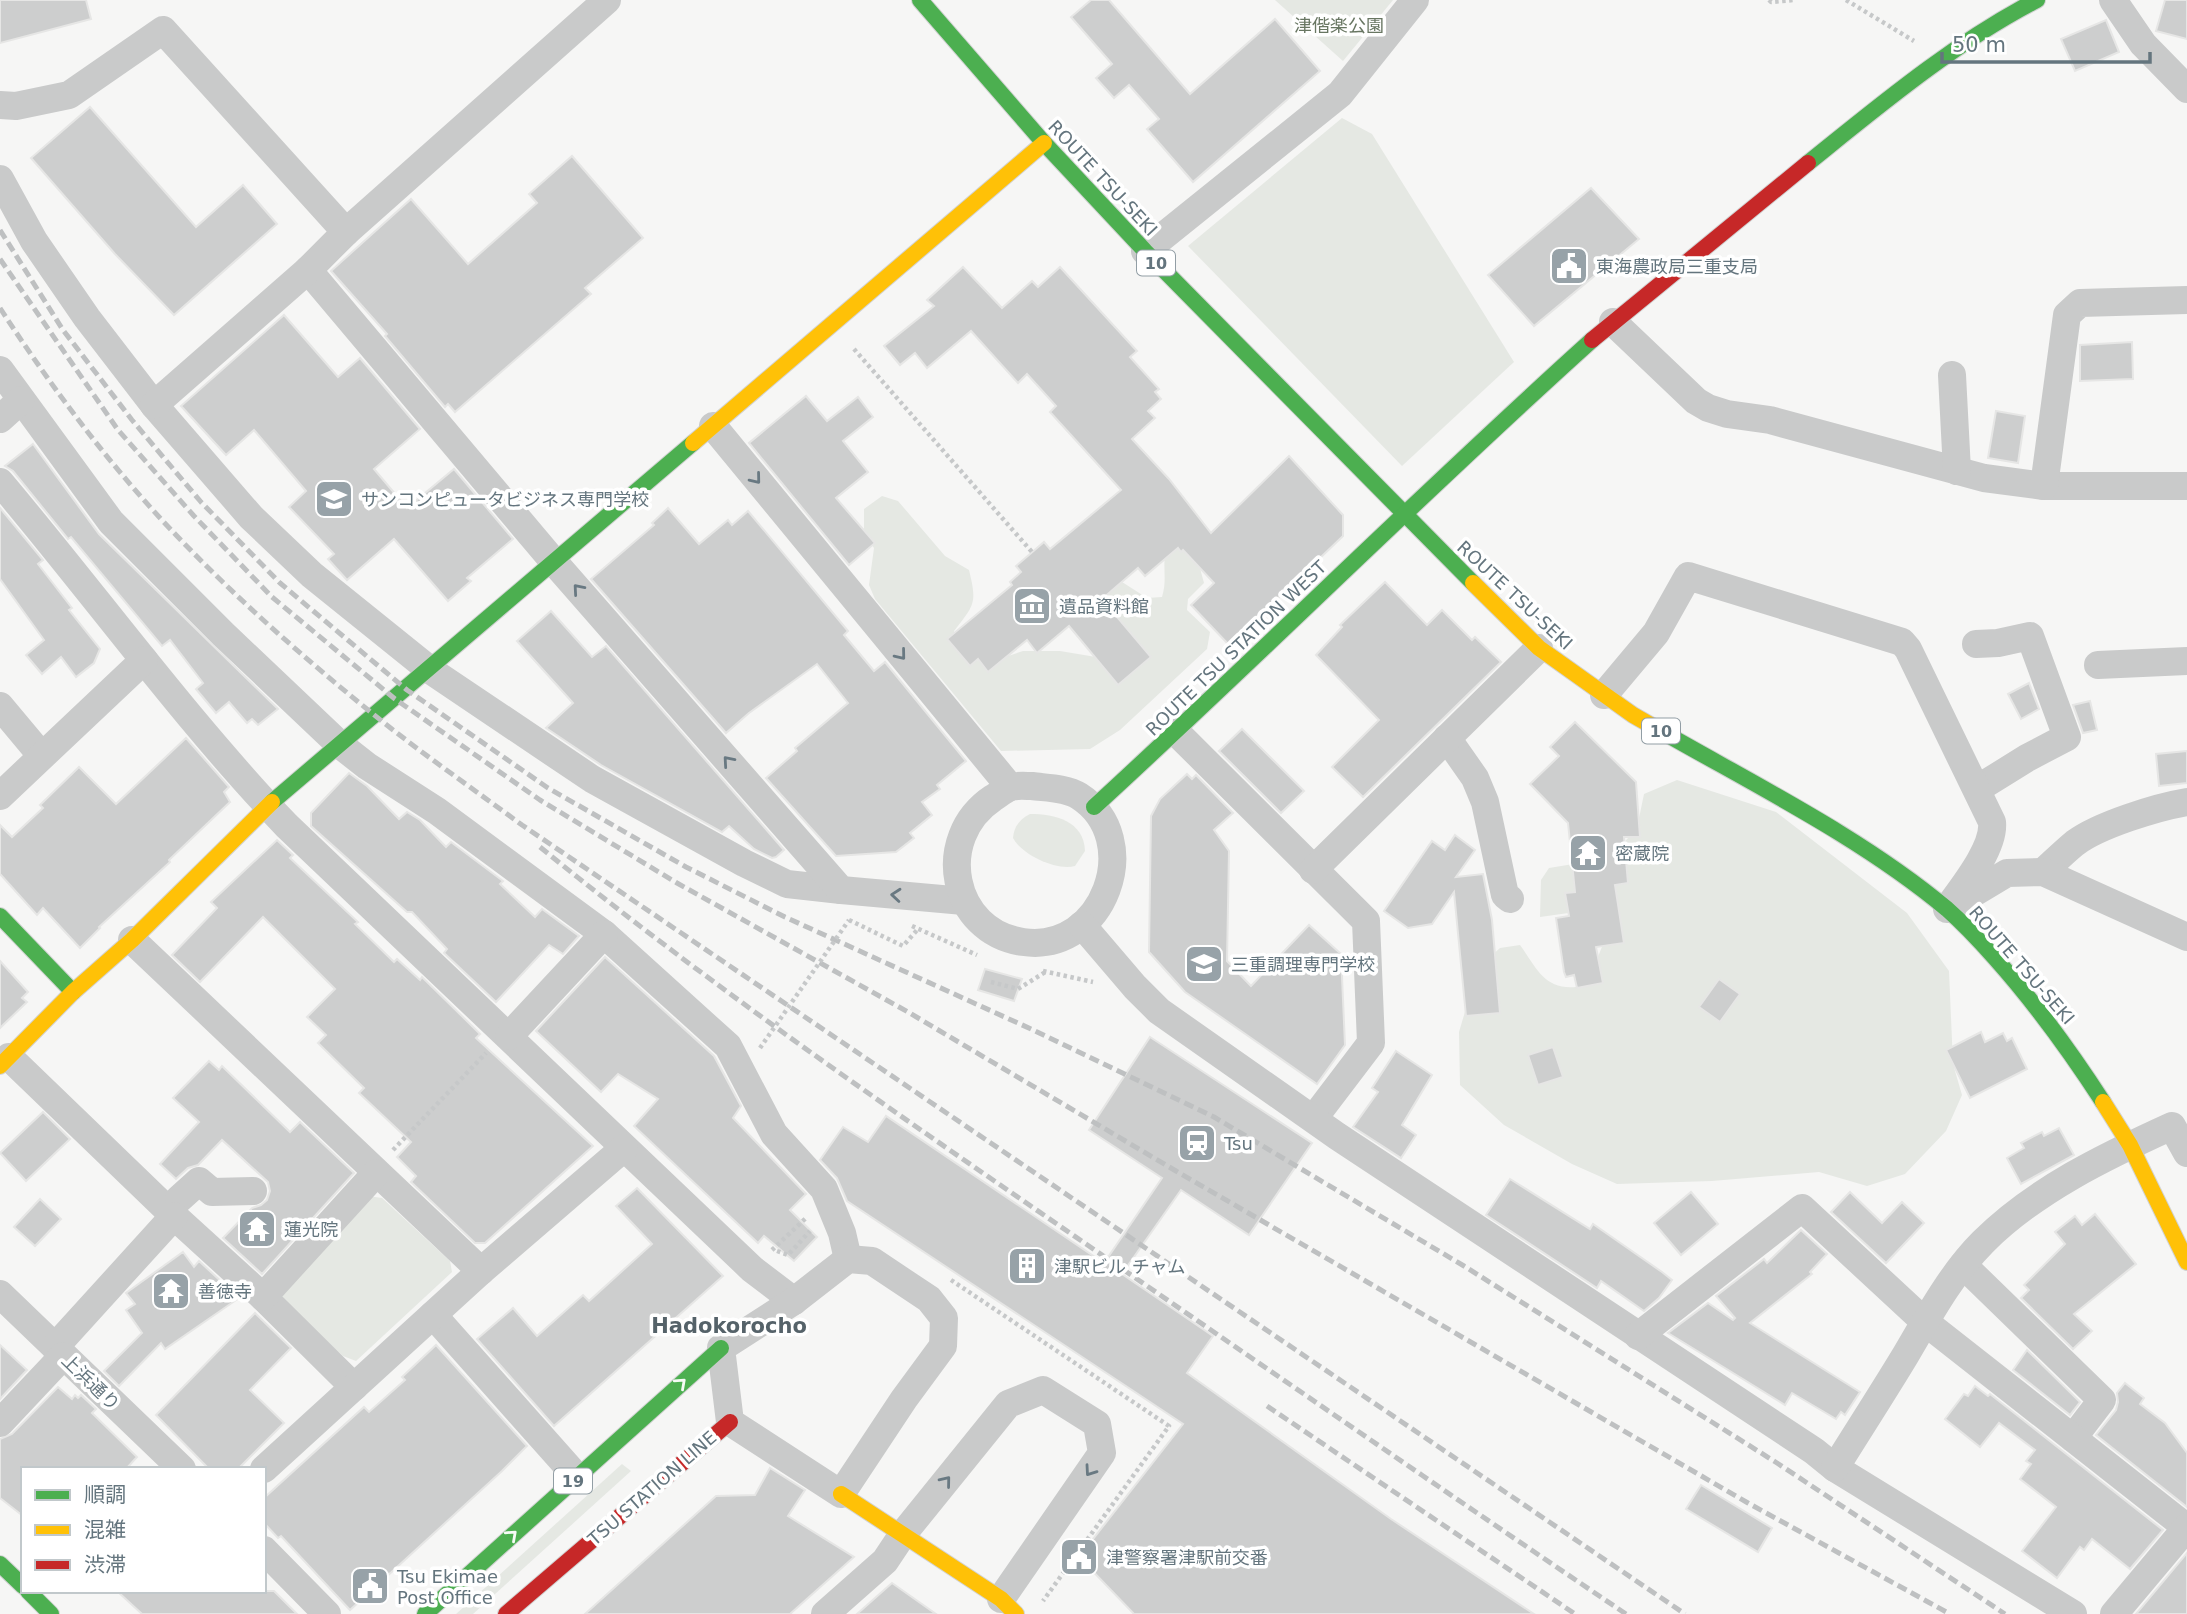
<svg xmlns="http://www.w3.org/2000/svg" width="2187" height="1614" font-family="'DejaVu Sans','Noto Sans JP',sans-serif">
<rect width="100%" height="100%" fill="#f6f6f5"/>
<g fill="#e5e8e3">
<polygon points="1275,0 1393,0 1343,61"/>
<polygon points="1342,118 1372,134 1514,362 1402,466 1188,246"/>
<path d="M 882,496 L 898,501 L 945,556 L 969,570 C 977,603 975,604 954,631 L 954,637 L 976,660 L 987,663 L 1023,651 L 1060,651 L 1096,657 L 1113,621 L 1103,594 L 1119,580 L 1147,598 L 1162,597 C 1167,581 1163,570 1165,554 L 1192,539 L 1204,583 L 1188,599 L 1187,610 L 1210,632 L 1207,649 L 1120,730 L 1090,749 L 1001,751 L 875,599 L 869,585 L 874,548 L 864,534 L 864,509 Z"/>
<path d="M 1677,780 L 1776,812 L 1907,913 L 1949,971 L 1953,1064 L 1962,1095 L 1946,1131 L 1905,1174 L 1867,1186 L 1819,1172 L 1712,1181 L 1617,1184 L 1572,1164 L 1504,1125 L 1460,1085 L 1459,1032 L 1478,968 L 1500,948 L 1520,945 C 1536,967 1544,990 1576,987 L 1594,967 L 1609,929 L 1597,909 L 1540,917 L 1541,880 L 1549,868 L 1610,858 L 1637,828 L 1644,794 Z"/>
<path d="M 1030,814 C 1055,814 1084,821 1085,851 L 1075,866 C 1056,871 1022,855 1013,838 C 1014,826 1020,819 1030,814 Z"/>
<polygon points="368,1196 382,1198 450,1261 452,1272 356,1361 343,1356 282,1300 283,1289"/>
<polygon points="622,1464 631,1471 473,1614 456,1614"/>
</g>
<g fill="#cdcece" stroke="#e6e6e5" stroke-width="2">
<polygon points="0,0 86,0 91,19 0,43"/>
<polygon points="1091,0 1109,0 1190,94 1275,19 1320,71 1193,182 1147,129 1159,119 1129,85 1114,98 1096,78 1112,64 1071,17"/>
<polygon points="2165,0 2187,0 2187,39 2156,31"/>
<polygon points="2106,20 2119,52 2075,71 2061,39"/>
<polygon points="90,107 196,227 243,185 277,224 174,315 115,254 31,158"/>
<polygon points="572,156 643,238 585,288 591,294 455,412 448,404 445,407 385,336 387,334 331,271 411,199 468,264 537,203 529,194"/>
<polygon points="1591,188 1639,239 1534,326 1488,275"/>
<polygon points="963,267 1002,308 1032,281 1038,287 1060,267 1137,351 1130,357 1159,389 1155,392 1161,399 1148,411 1155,418 1132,439 1169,479 1211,533 1289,456 1343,515 1343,536 1229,645 1191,605 1214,583 1183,550 1181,552 1178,548 1145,576 1138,568 1102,599 1151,657 1118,685 1069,626 1037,653 1027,640 988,672 978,659 970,666 947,639 1012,585 1010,582 1021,572 1016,566 1044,542 1050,549 1121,490 1050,412 1056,406 1027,374 1018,383 971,331 927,368 915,353 900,365 884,346 934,306 927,300"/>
<polygon points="284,315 338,377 360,358 420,429 374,469 407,508 454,469 513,539 467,578 471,581 448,601 394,539 347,580 328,559 334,554 289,507 306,491 254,430 226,455 181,406"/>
<polygon points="2132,342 2133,379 2080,381 2080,345"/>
<polygon points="806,396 827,421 858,397 873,417 843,441 868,472 836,498 875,543 849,565 749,443"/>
<polygon points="1996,411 2025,416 2018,463 1988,458"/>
<polygon points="33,444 99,534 278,709 258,725 252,719 247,723 229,702 216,713 196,689 203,683 170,640 162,646 71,537 68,539 13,471 5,466"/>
<polygon points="0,508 43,560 38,564 72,608 69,610 100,649 94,663 76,677 61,657 42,674 26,655 44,640 0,579"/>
<polygon points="668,508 699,544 728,520 732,525 748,511 848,631 844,635 874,671 885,662 966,761 937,785 940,789 922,802 932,815 910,833 914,838 896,852 836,856 766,778 797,751 795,748 848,703 817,664 749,713 726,733 591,579 654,525 652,523"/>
<polygon points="1385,582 1427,625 1442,610 1472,640 1475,637 1501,662 1363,797 1332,767 1379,720 1316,655 1342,627 1340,625"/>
<polygon points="551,611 592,657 606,646 784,850 776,857 772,858 754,849 729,826 722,832 601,765 546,728 573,703 517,641"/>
<polygon points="2029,683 2039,709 2021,719 2008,694"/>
<polygon points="2090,701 2097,730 2083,733 2073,705"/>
<polygon points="1575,722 1636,782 1640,837 1624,837 1628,883 1615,885 1624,943 1596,947 1603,983 1577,988 1574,975 1566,977 1564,972 1556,918 1569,916 1565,893 1575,892 1568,823 1530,784 1559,756 1550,747"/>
<polygon points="1242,729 1304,791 1281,813 1219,751"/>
<polygon points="186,738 229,787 224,792 230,802 169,860 170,862 99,927 100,928 80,948 43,908 37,915 0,874 0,825 12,837 43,808 40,805 79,767 116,804"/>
<polygon points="2187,751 2187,783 2159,786 2156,754"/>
<polygon points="349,773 367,786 399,819 407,812 420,820 446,847 451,842 503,881 500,884 535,917 542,909 579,936 563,954 549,945 496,1002 444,953 447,949 412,912 407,912 311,826 311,813"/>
<polygon points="1187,774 1192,779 1196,775 1233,813 1214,830 1229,851 1227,961 1251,986 1309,925 1341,954 1345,1045 1317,1084 1185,992 1149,952 1151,816 1160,799"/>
<polygon points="1455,835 1475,850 1456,877 1483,874 1492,920 1500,1013 1466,1016 1454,892 1432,924 1408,928 1384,911 1432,841 1445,850"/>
<polygon points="277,840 293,855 290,858 358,922 355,924 394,962 397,959 420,980 422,977 473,1027 480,1034 476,1038 593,1146 485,1243 475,1243 411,1182 416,1176 397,1157 411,1142 359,1093 364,1088 318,1043 326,1035 307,1017 335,989 263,917 200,982 172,955 217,908 211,902"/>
<polygon points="605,957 714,1056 741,1106 733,1118 806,1194 790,1210 817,1237 794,1261 764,1236 758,1243 634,1126 658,1099 618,1074 601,1092 536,1031"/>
<polygon points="0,961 28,992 22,998 27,1002 0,1028"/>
<polygon points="985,969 1022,979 1014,1001 978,990"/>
<polygon points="1719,979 1740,994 1720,1022 1699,1007"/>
<polygon points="1981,1032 1985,1042 2003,1033 2007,1041 2012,1038 2027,1069 1970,1098 1946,1050"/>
<polygon points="1150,1037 1312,1143 1249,1235 1181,1190 1122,1274 1213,1336 1187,1373 1391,1519 1534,1614 1134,1614 1079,1557 1183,1424 847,1201 837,1178 820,1160 843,1127 868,1142 886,1116 1104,1263 1162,1178 1089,1130"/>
<polygon points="1553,1047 1563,1077 1538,1085 1528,1055"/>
<polygon points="1396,1051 1432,1075 1402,1125 1416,1135 1401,1158 1353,1127 1378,1092 1372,1088"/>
<polygon points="209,1061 219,1070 222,1066 290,1132 300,1122 354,1173 262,1274 223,1238 252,1208 261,1205 267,1200 270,1191 268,1182 222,1140 198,1165 188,1168 176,1179 160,1164 199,1122 173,1098"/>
<polygon points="43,1112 70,1139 26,1181 0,1153"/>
<polygon points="2059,1128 2074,1155 2021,1184 2007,1158 2024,1148 2021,1143 2042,1132 2044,1136"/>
<polygon points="1510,1179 1590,1229 1593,1224 1662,1272 1672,1280 1659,1298 1644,1311 1601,1281 1597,1288 1486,1215"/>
<polygon points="637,1188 723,1276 554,1426 477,1339 513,1308 537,1336 583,1295 589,1301 652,1244 616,1206"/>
<polygon points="1691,1192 1718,1224 1681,1255 1654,1223"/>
<polygon points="1850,1192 1882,1223 1902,1202 1924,1223 1886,1263 1831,1212"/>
<polygon points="40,1199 61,1219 35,1246 14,1227"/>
<polygon points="2095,1214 2136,1264 2074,1314 2092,1331 2073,1349 2021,1298 2029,1290 2024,1285 2065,1244 2055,1232 2075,1216 2082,1225"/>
<polygon points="1801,1230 1827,1254 1810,1272 1812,1274 1750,1323 1860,1392 1845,1415 1841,1412 1836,1419 1792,1393 1785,1405 1668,1333 1708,1303 1733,1320 1735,1318 1716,1296 1764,1259 1767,1263"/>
<polygon points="183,1252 194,1267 199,1261 239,1298 165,1349 161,1343 119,1386 104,1371 142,1333 126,1310 135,1304 126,1293"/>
<polygon points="255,1313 291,1348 250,1390 284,1423 238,1469 209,1469 156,1415"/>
<polygon points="0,1345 27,1370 0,1399"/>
<polygon points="436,1345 527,1446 502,1471 350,1610 281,1536 278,1538 264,1523 264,1498 364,1407 369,1412 405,1380 402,1377"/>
<polygon points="2027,1350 2080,1402 2070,1415 2013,1370"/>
<polygon points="2125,1383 2144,1398 2140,1404 2165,1423 2187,1453 2187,1507 2096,1435 2116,1410 2118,1402 2117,1393"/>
<polygon points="1975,1386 1988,1396 1990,1394 2163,1530 2130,1569 2092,1539 2084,1550 2080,1547 2057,1578 2022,1551 2056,1507 2020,1479 2031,1464 2026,1461 2035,1450 1999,1423 1980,1447 1945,1419 1964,1394 1968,1396"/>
<polygon points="58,1387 72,1399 75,1395 78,1398 81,1395 96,1409 92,1413 137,1457 126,1469 23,1469 23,1516 0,1498 0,1439 12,1434"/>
<polygon points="770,1468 805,1490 788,1516 854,1557 790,1614 585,1614 716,1496 755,1495"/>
<polygon points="1701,1485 1772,1528 1758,1552 1686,1509"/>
<polygon points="2187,1553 2187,1614 2136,1614"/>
<polygon points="892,1583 936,1614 857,1614"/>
<polygon points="117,1591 274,1591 297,1614 142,1614"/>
</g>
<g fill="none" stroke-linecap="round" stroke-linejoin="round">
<defs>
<g id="fast">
<polyline points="920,0 1044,143 1145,251 1473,583"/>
<path d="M 1808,163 C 1880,105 1954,43 2037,0"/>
<path d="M 1654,727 C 1751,783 1861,837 1947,909 C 1964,924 1980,941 1995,958 C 2036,1004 2070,1051 2103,1102"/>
<polyline points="272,802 693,443"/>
<path d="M 1094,807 C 1262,653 1423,492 1592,340"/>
<polyline points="0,916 73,992"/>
<polyline points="0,1564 23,1586"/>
<polyline points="28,1591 51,1614"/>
<polyline points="425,1614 721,1348"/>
</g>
<g id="slow">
<polyline points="693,443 1044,143"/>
<polyline points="1473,583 1539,648 1633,715 1654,727"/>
<polyline points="0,1066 73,992 132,940 272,802"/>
<polyline points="2103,1102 2130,1145 2187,1262"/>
<polyline points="841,1494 1001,1599 1016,1614"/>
</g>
<g id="jam">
<polyline points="1592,340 1808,163"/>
<polyline points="506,1614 730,1422"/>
</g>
</defs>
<use href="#fast" stroke="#d2d3d3" stroke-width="18"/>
<use href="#slow" stroke="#d2d3d3" stroke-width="18"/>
<use href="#jam" stroke="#d2d3d3" stroke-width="18"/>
<g stroke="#c6c8c9" stroke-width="4.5" stroke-dasharray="3.5 3.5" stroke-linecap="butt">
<polyline points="1769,0 1771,2 1794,0"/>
<polyline points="1846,0 1914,41"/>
<polyline points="854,349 1032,552"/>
<polyline points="849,920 903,946 918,929"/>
<polyline points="912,926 977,955"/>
<polyline points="1043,971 1093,982"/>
<polyline points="991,982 1018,989 1047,971"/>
<polyline points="393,1150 486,1053"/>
<polyline points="772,1250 807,1217"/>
<polyline points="777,1251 788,1255 810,1231"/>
<polyline points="951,1280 1169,1426 1043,1601"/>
</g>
<g stroke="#c9caca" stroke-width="28">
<polyline points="2113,0 2143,44 2187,89"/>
<polyline points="0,105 16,106 69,95 163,30 346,232"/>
<polyline points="0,179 34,241 87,318 154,405 251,517 312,575 430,670 592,779 744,863 787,884 841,890"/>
<polyline points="1145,251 1340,94 1415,0"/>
<polyline points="308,270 554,562 841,890 964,901"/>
<polyline points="1613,322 1696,401 1708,408 1727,414 1770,420 1984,478 2044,486 2187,486"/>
<polyline points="0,370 111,522 223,634 339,744 367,766 437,811 604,934 728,1046 774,1134 824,1189 842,1233 848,1259"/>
<polyline points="1952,375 1957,471"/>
<polyline points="154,405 308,270 346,232 607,0"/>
<polyline points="0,419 21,400"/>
<polyline points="713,426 1010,787"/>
<path d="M 0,482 C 96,596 184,718 287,826 L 752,1269 L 794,1301"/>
<polyline points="2044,486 2067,315 2080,303 2187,300"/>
<polyline points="1976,644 1998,643 2030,636 2067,737 2027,758 1977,789"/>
<polyline points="2098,665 2187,661"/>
<path d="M 1604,695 L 1656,633 L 1688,576 L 1902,642 L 1908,649 L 1992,822 C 1995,848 1962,888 1947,909"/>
<polyline points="0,706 41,755"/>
<polyline points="1176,732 1366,921 1371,1043 1314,1118"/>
<polyline points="1447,738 1475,778 1485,802 1505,895 1510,899"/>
<path d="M 1032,786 C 1047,788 1066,788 1079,796 C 1146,839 1104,954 1023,942 C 951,932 933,838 993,798 C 998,795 1005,789 1011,787 C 1017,785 1026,786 1032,786 Z"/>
<polyline points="0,796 144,660"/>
<polyline points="1313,870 1539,648"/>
<path d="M 2043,872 C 2054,862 2064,852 2075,843 C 2099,825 2157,807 2187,802"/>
<polyline points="1957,903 2007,873 2043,872 2187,937"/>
<polyline points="1082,925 1135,987 1159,1011 1337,1136 1814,1451 1835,1468 2073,1614"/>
<polyline points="132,940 481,1271"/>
<polyline points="509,1036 604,934"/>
<polyline points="9,1057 174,1216 263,1297 354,1387"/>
<polyline points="179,1199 199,1181 212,1192 253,1191"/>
<polygon points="848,1259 872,1261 929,1299 944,1318 943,1346 904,1399 841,1494 730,1422 721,1348 794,1301"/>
<polyline points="1963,1265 2102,1400 2073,1438"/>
<polyline points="0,1294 182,1469"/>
<polyline points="263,1297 376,1173"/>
<polyline points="433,1315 577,1477"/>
<polyline points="1638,1336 1802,1208 1925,1322 2186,1527"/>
<polyline points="55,1347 174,1216"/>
<polyline points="0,1423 63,1356"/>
<path d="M 1835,1468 C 1858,1431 1882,1394 1905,1356 C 1928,1317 1951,1274 1983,1242 C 2035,1190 2106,1156 2172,1126 L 2187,1153"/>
<polyline points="264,1469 481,1271 624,1148"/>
<polyline points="264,1550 327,1614"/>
<polyline points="825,1614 885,1561 903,1534 1008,1404 1043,1390 1097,1424 1102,1453 1001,1599"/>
<polyline points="2114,1614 2187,1527"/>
</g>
<use href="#fast" stroke="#4caf50" stroke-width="16"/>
<use href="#slow" stroke="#ffc107" stroke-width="16"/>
<use href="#jam" stroke="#c62828" stroke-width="16"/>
<g stroke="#bec0c1" stroke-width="5" stroke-dasharray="10 5" stroke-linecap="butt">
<polyline points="0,230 63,330 132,420 201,502 280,583 407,690 548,788 686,867 785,917 1031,1029 1214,1117 1464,1266 1777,1463 2005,1614"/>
<polyline points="0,259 118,430 194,516 272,597 395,699 540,800 677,883 908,1012 1176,1171 1748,1503 1950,1614"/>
<path d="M 0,308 C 52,388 110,466 176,535 C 237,599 304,658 373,714 C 421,753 472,788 522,825 L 1685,1614"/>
<path d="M 540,847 C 714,989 900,1116 1086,1244 C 1265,1367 1445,1492 1626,1614"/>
<polyline points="1267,1406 1575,1614"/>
</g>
<polyline stroke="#c6c8c9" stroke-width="4.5" stroke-dasharray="3.5 3.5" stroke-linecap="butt" points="760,1048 849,920"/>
</g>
<defs><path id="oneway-chevron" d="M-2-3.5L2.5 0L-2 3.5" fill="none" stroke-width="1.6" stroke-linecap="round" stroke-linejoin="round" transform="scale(1.75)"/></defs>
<g stroke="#697982">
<use href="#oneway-chevron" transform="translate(756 479) rotate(51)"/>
<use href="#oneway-chevron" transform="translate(578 589) rotate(-131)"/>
<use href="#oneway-chevron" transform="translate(901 655) rotate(51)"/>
<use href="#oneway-chevron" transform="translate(728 761) rotate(-131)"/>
<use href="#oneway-chevron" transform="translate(896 895) rotate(-175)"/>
<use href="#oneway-chevron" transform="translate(1090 1471) rotate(125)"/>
<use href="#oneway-chevron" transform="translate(946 1481) rotate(-51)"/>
</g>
<g stroke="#f6fbf6">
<use href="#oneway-chevron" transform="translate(681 1383) rotate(-42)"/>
<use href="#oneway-chevron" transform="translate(512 1535) rotate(-42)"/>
</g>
<defs>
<symbol id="civic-square" viewBox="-11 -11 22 22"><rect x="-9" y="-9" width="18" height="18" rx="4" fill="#97a2a8" stroke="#fff"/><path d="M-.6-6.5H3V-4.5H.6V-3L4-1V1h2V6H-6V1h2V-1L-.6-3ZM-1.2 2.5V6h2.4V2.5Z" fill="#fff"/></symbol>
<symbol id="school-square" viewBox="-11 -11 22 22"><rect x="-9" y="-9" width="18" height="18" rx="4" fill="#97a2a8" stroke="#fff"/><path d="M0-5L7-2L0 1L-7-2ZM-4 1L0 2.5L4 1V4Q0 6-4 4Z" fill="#fff"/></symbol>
<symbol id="museum-square" viewBox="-11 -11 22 22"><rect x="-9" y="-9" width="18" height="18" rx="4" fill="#97a2a8" stroke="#fff"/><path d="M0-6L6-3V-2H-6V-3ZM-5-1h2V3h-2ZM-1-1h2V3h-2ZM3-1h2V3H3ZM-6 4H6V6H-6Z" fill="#fff"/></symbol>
<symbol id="temple-square" viewBox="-11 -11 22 22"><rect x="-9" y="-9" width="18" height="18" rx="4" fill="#97a2a8" stroke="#fff"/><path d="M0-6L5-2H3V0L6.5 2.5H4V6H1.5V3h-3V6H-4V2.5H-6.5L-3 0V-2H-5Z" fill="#fff"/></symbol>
<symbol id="university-square" viewBox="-11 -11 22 22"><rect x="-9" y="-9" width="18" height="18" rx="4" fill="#97a2a8" stroke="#fff"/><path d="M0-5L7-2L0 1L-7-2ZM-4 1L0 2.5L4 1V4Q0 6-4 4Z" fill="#fff"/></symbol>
<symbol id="station-square" viewBox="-11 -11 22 22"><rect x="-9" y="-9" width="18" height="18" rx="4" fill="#97a2a8" stroke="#fff"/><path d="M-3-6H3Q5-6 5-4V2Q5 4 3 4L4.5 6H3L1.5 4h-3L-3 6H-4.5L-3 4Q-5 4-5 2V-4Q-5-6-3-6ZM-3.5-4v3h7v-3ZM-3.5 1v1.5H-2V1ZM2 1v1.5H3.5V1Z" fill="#fff"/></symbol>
<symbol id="building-square" viewBox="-11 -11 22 22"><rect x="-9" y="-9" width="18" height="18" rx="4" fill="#97a2a8" stroke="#fff"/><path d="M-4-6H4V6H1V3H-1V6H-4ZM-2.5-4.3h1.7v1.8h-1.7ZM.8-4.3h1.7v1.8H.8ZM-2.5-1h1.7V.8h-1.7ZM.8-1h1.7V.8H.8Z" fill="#fff"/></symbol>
</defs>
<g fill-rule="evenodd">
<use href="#civic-square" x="1547" y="244" width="44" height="44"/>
<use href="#school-square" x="312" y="477" width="44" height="44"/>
<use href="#museum-square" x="1010" y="584" width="44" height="44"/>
<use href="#temple-square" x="1566" y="831" width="44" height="44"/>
<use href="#university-square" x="1182" y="942" width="44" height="44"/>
<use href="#station-square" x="1175" y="1121" width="44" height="44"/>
<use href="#temple-square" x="235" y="1207" width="44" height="44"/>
<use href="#building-square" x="1005" y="1244" width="44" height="44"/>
<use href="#temple-square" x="149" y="1269" width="44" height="44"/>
<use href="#civic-square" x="1057" y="1535" width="44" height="44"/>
<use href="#civic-square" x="348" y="1564" width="44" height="44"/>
</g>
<g text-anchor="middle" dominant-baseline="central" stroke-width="7" stroke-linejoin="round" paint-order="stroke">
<g fill="#fff" stroke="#929ea5" stroke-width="2">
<rect x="1137" y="250.5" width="38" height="25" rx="5"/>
<rect x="1642" y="718.5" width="38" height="25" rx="5"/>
<rect x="554" y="1468.5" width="38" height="25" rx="5"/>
</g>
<g font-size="16" font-weight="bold" fill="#64757e">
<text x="1156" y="263">10</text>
<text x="1661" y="731">10</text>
<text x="573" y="1481">19</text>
</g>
<g font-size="18" fill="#687662" stroke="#fff">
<text x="1339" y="25">津偕楽公園</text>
</g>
<g font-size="18" fill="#64757e" stroke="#fff">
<text transform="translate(1103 178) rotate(47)">ROUTE TSU-SEKI</text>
<text transform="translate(1515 595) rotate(43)">ROUTE TSU-SEKI</text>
<text transform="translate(1236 648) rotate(-44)">ROUTE TSU STATION WEST</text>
<text transform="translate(2022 965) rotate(49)">ROUTE TSU-SEKI</text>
<text transform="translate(91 1382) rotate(44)">上浜通り</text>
<text transform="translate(652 1488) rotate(-41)">TSU STATION LINE</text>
</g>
<g font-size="18" fill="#64757e" stroke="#fff" text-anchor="start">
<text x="1596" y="266">東海農政局三重支局</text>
<text x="361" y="499">サンコンピュータビジネス専門学校</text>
<text x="1059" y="606">遺品資料館</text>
<text x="1615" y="853">密蔵院</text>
<text x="1231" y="964">三重調理専門学校</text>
<text x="1224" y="1143">Tsu</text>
<text x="284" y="1229">蓮光院</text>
<text x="1054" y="1266">津駅ビル チャム</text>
<text x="198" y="1291">善徳寺</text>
<text x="1106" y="1557">津警察署津駅前交番</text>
<text x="397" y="1576">Tsu Ekimae<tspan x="397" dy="21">Post Office</tspan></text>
</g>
<g font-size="21" font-weight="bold" fill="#556269" stroke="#fff">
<text x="729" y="1326">Hadokorocho</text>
</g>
</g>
<rect x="21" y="1467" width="245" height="126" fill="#ffffff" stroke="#c1c8cb" stroke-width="2"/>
<rect x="35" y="1490" width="35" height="10" fill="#4caf50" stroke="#c1c8cb" stroke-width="2"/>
<text x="84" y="1502" font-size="21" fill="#64757e">順調</text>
<rect x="35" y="1525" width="35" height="10" fill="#ffc107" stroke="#c1c8cb" stroke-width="2"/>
<text x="84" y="1537" font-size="21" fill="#64757e">混雑</text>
<rect x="35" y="1560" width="35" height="10" fill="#c62828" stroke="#c1c8cb" stroke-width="2"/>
<text x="84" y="1572" font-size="21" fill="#64757e">渋滞</text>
<path d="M1942 52v10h208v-10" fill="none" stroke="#64757e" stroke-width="3.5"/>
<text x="1952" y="52" font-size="21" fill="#64757e" stroke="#ffffff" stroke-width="5" paint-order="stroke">50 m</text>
</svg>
